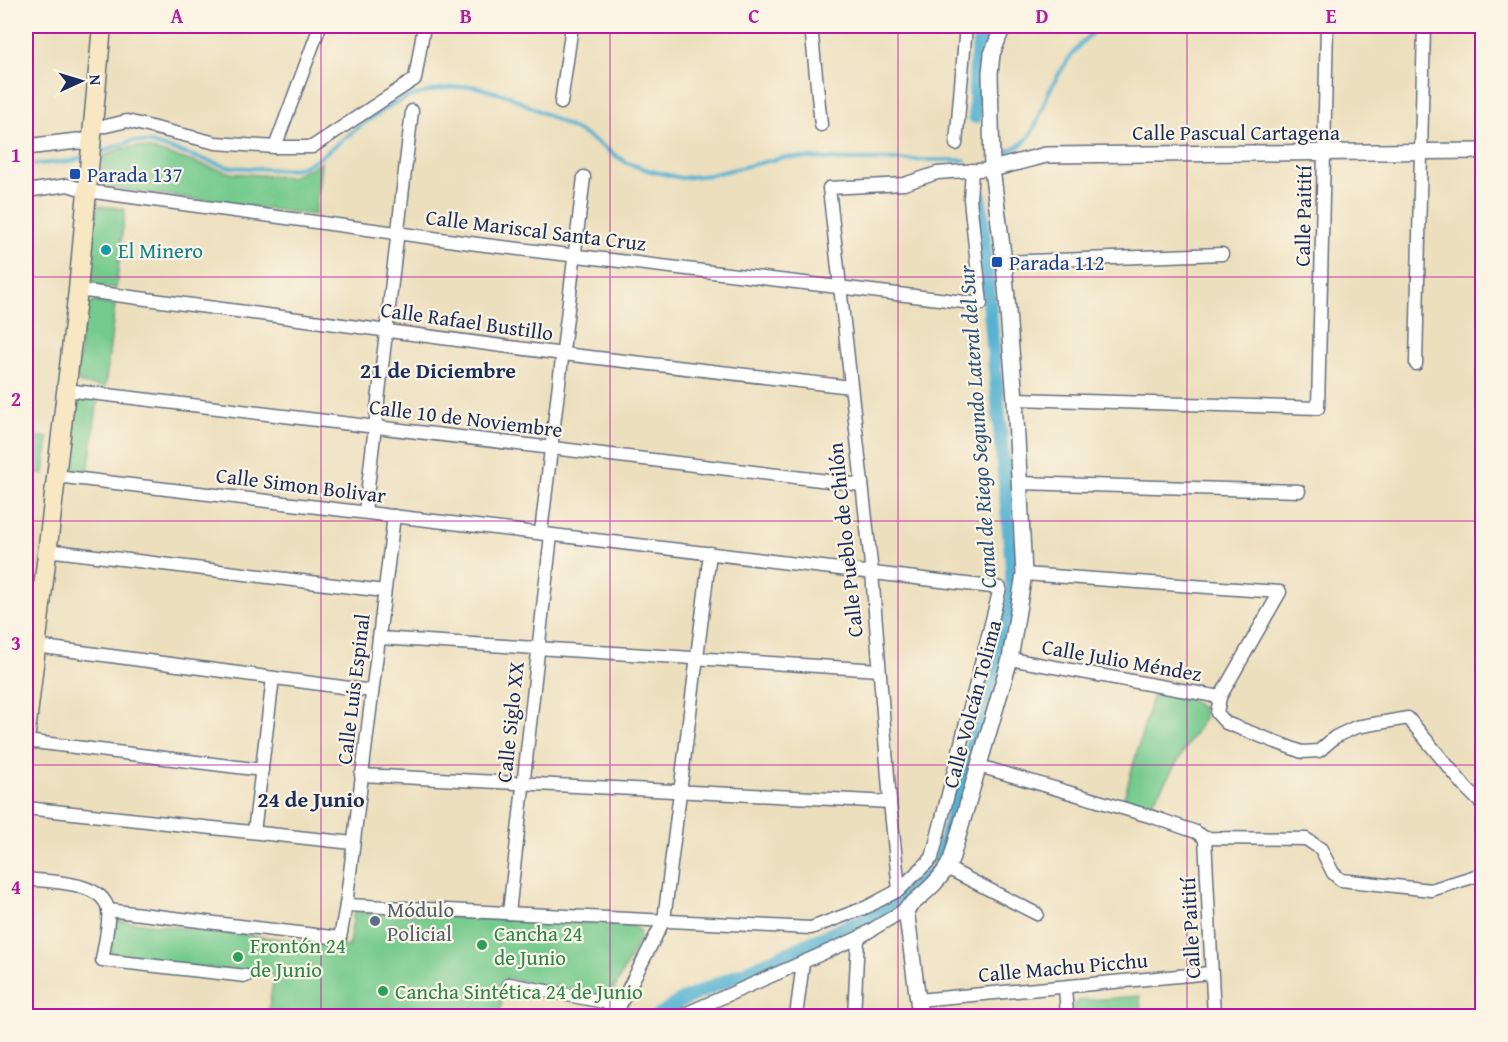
<svg xmlns="http://www.w3.org/2000/svg" width="1508" height="1042" font-family="'Gentium Book Plus',serif">
<rect width="100%" height="100%" fill="#fcf5e5"/>
<filter id="ink" filterUnits="userSpaceOnUse"><feTurbulence type="fractalNoise" baseFrequency=".0167" numOctaves="2"/><feDisplacementMap in="SourceGraphic" scale="12" xChannelSelector="R" yChannelSelector="G"/><feConvolveMatrix kernelMatrix="1 2 1 2 8 2 1 2 1" color-interpolation-filters="sRGB"/></filter>
<filter id="wash" filterUnits="userSpaceOnUse"><feTurbulence type="fractalNoise" baseFrequency=".008" numOctaves="4" result="noise"/><feDisplacementMap in="SourceGraphic" scale="24" xChannelSelector="R" yChannelSelector="G"/><feGaussianBlur stdDeviation="1.35" result="paint"/><feColorMatrix in="noise" values="0 0 0 0 0 0 0 0 0 0 0 0 0 0 0 0 0 1.4 0 .05"/><feComposite in="paint" operator="in"/></filter>
<g filter="url(#wash)">
<rect width="100%" height="100%" fill="#ecdfbd"/>
<g fill="#75ca8d" stroke="#487c76" stroke-width="1.5">
<polygon points="137,147 150,149 231,173 290,177 321,163 315,215 106,187 101,183 103,156 124,148"/>
<polygon points="99,206 125,209 116,288 93,286 88,281 96,211"/>
<polygon points="95,302 115,305 105,387 81,384 77,378 84,307"/>
<polygon points="78,397 98,400 88,472 69,470 65,464 73,402"/>
<polygon points="26,435 48,438 44,474 26,472"/>
<polygon points="1153,694 1191,700 1202,708 1204,718 1149,808 1123,802"/>
<polygon points="354,912 630,925 639,929 640,938 611,995 605,996 506,978 499,1016 268,1016 274,975 110,957 115,920 349,947"/>
<polygon points="1140,996 1141,1016 1072,1016 1072,1008 1078,1001"/>
</g>
<g fill="none" stroke-linecap="round" stroke-linejoin="round">
<g stroke="#54b2d2" stroke-width="4">
<polyline points="97,153 132,141 151,143 228,167 285,170 302,167 319,158 364,123 393,104 412,96 439,89 472,86 509,96 543,113 587,136 627,163 651,171 681,178 710,175 785,157 850,160 965,160"/>
<path d="M 1004,153 C 1010,150 1019,147 1024,142 C 1038,129 1041,108 1049,92 C 1061,68 1079,42 1100,26"/>
<polyline points="26,165 72,161 84,157"/>
</g>
<g stroke="#54b2d2" stroke-width="14">
<path d="M 975,117 C 976,86 972,55 985,26"/>
<polyline points="657,1016 680,1001 878,913 898,902 937,869 1005,630 1012,600 1012,568 980,195"/>
</g>
</g>
</g>
<g filter="url(#ink)">
<g fill="none" stroke-linecap="round" stroke-linejoin="round">
<defs>
<g id="minor">
<polyline points="811,26 821,125"/>
<polyline points="561,103 572,26"/>
<polyline points="93,126 106,126 127,121 216,143 275,147 312,147 415,79 424,26"/>
<polyline points="956,144 966,26"/>
<polyline points="275,147 320,26"/>
<polyline points="26,191 68,185 87,191 485,245 981,304 970,199 972,170"/>
<polyline points="1004,262 1222,254"/>
<polyline points="78,290 563,354 851,387"/>
<polyline points="1416,364 1424,26"/>
<polyline points="66,390 862,485"/>
<polyline points="1015,399 1318,408 1327,26"/>
<polyline points="56,476 1000,588 932,858 899,890 867,907 811,928 346,905"/>
<polyline points="1019,483 1299,491"/>
<polyline points="365,512 412,111"/>
<polyline points="541,532 584,177"/>
<polyline points="47,550 384,591"/>
<polyline points="1024,574 1280,592 1220,697"/>
<polyline points="26,588 42,590"/>
<polyline points="379,638 879,670"/>
<polyline points="36,646 372,691"/>
<polyline points="1010,659 1220,697 1217,713 1226,723 1302,752 1319,751 1335,737 1356,727 1408,718 1467,789 1482,804"/>
<polyline points="26,741 262,770"/>
<polyline points="979,766 1156,818 1196,832 1205,838 1306,839 1321,849 1333,873 1341,880 1431,890 1482,874"/>
<polyline points="361,775 890,802"/>
<polyline points="26,808 353,843"/>
<polyline points="254,832 273,678"/>
<polyline points="1205,838 1214,1016"/>
<polyline points="947,868 1037,914"/>
<path d="M 26,879 C 49,882 102,881 108,909 C 110,922 104,947 102,960 L 246,976"/>
<polyline points="899,890 890,802 872,573 829,188 904,184 937,173 992,169"/>
<polyline points="108,910 340,938 346,905 394,516"/>
<polyline points="509,913 551,535"/>
<polyline points="509,984 620,1005"/>
<polyline points="1065,987 1067,1016"/>
<polyline points="918,1000 1211,973"/>
<polyline points="618,1016 620,1005 664,920 710,553"/>
<polyline points="680,1016 858,938 906,909"/>
<polyline points="796,1016 803,963"/>
<polyline points="854,1016 858,938"/>
</g>
<g id="tertiary">
<polyline points="26,147 77,141 92,142"/>
<polyline points="992,169 1046,155 1482,151"/>
<path d="M 920,1016 L 906,909 C 922,895 942,880 951,860 L 1010,659 L 1024,574 L 1015,399 L 1004,262 L 992,169 L 990,73 L 992,54 L 1003,26"/>
</g>
<polyline id="secondary" points="26,733 78,290 102,26"/>
</defs>
<use href="#minor" stroke="#646d7f" stroke-width="15"/>
<use href="#tertiary" stroke="#646d7f" stroke-width="18"/>
<use href="#secondary" stroke="#646d7f" stroke-width="21"/>
<use href="#minor" stroke="#fff" stroke-width="12"/>
<use href="#tertiary" stroke="#fff" stroke-width="15"/>
<use href="#secondary" stroke="#f7e8c3" stroke-width="18"/>
</g>
</g>
<path fill="none" stroke="#b5179e" stroke-width="1.5" stroke-opacity="0.55" d="M 321,26 L 321,1016M 610,26 L 610,1016M 898,26 L 898,1016M 1187,26 L 1187,1016M 26,277 L 1482,277M 26,521 L 1482,521M 26,765 L 1482,765"/>
<g fill="#1a4fb4" stroke="#fcf5e5" stroke-width="2">
<rect x="69" y="168" width="12" height="12" rx="3"/>
<rect x="991" y="256" width="12" height="12" rx="3"/>
</g>
<circle fill="#0f9aa8" stroke="#fcf5e5" stroke-width="2" cx="106" cy="250" r="6"/>
<circle fill="#5c6f8a" stroke="#fcf5e5" stroke-width="2" cx="375" cy="921" r="6"/>
<g fill="#2e9e5b" stroke="#fcf5e5" stroke-width="2">
<circle cx="482" cy="945" r="6"/>
<circle cx="238" cy="957" r="6"/>
<circle cx="383" cy="991" r="6"/>
</g>
<g text-anchor="middle" dominant-baseline="central" stroke-width="4.5" stroke-linejoin="round" paint-order="stroke">
<g font-size="21" fill="#1b2f5e" stroke="#fcf5e5">
<text x="1236" y="132">Calle Pascual Cartagena</text>
<text transform="translate(1303 216) rotate(-89)">Calle Paitití</text>
<text transform="translate(536 230) rotate(7)">Calle Mariscal Santa Cruz</text>
<text transform="translate(467 321) rotate(8)">Calle Rafael Bustillo</text>
<text transform="translate(466 418) rotate(7)">Calle 10 de Noviembre</text>
<text transform="translate(301 485) rotate(7)">Calle Simon Bolivar</text>
<text transform="translate(845 540) rotate(-96)">Calle Pueblo de Chilón</text>
<text transform="translate(1122 660) rotate(10)">Calle Julio Méndez</text>
<text transform="translate(353 689) rotate(-83)">Calle Luis Espinal</text>
<text transform="translate(972 704) rotate(-75)">Calle Volcán Tolima</text>
<text transform="translate(510 722) rotate(-84)">Calle Siglo XX</text>
<text transform="translate(1190 928) rotate(-93)">Calle Paitití</text>
<text transform="translate(1063 967) rotate(-5)">Calle Machu Picchu</text>
</g>
<g font-size="21" fill="#164399" stroke="#fcf5e5" text-anchor="start">
<text x="87" y="174">Parada 137</text>
<text x="1009" y="262">Parada 112</text>
</g>
<g font-size="21" fill="#0d838f" stroke="#fcf5e5" text-anchor="start">
<text x="118" y="250">El Minero</text>
</g>
<g font-size="21" fill="#4e5e75" stroke="#fcf5e5" text-anchor="start">
<text x="387" y="909">Módulo<tspan x="387" dy="24">Policial</tspan></text>
</g>
<g font-size="21" fill="#27864d" stroke="#fcf5e5" text-anchor="start">
<text x="494" y="933">Cancha 24<tspan x="494" dy="24">de Junio</tspan></text>
<text x="250" y="945">Frontón 24<tspan x="250" dy="24">de Junio</tspan></text>
<text x="395" y="991">Cancha Sintética 24 de Junio</text>
</g>
<g font-size="22" font-weight="bold" fill="#1b2f5e" stroke="#fcf5e5">
<text x="438" y="370">21 de Diciembre</text>
<text x="311" y="799">24 de Junio</text>
</g>
<g font-size="22" font-style="italic" fill="#2c5681" stroke="#fcf5e5">
<text transform="translate(977 427) rotate(-94)">Canal de Riego Segundo Lateral del Sur</text>
</g>
</g>
<rect width="1508" height="1042" fill="none" stroke="#fcf5e5" stroke-width="66"/>
<g transform="translate(81 81) rotate(86)" stroke="#fcf5e5" stroke-width="4.5" paint-order="stroke">
<path d="M0-4.5L10 22L0 15L-10 22Z" fill="#1b2f5e"/>
<text y="-9" font-size="16" font-weight="bold" text-anchor="middle" fill="#1b2f5e">N</text>
</g>
<rect x="33" y="33" width="1442" height="976" fill="none" stroke="#b5179e" stroke-width="2"/>
<g font-size="20" text-anchor="middle" font-weight="bold" fill="#b5179e">
<text x="177" y="23">A</text>
<text x="466" y="23">B</text>
<text x="754" y="23">C</text>
<text x="1042" y="23">D</text>
<text x="1331" y="23">E</text>
<text x="16" y="162">1</text>
<text x="16" y="406">2</text>
<text x="16" y="650">3</text>
<text x="16" y="894">4</text>
</g>
</svg>
